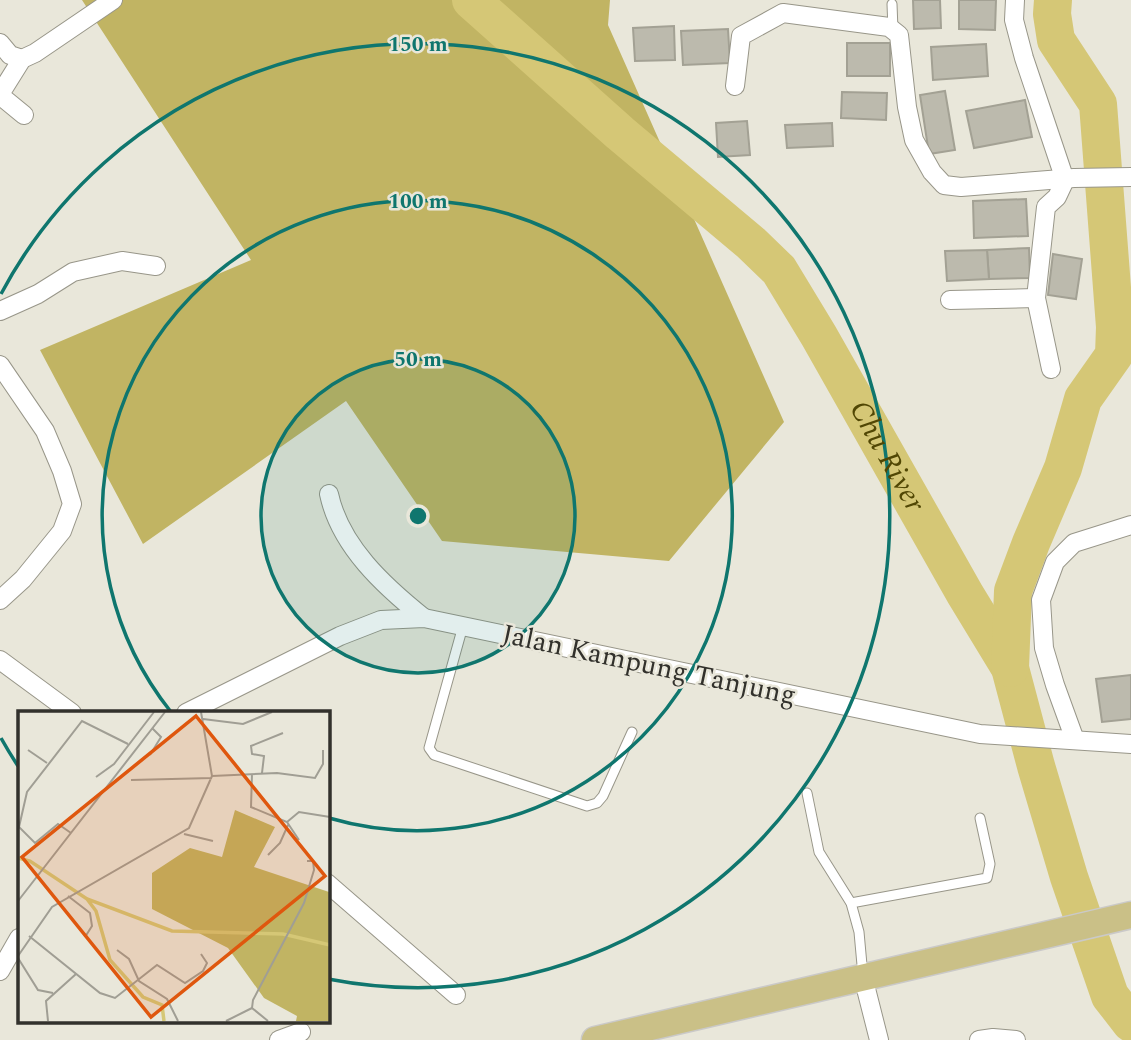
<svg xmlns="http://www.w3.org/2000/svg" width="1131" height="1040" font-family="Spectral,serif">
<rect width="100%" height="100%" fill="#e9e7da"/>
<polygon fill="#c1b463" points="82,0 610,0 608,25 784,422 669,561 442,541 346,401 143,544 40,350 251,260"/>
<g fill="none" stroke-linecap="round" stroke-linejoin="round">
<g stroke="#d5c776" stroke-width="38">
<path id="s1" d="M 471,0 L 620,133 L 751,243 L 779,270 L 819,336 L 965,594 L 1010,668 L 1036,766 L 1069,877 L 1110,996 L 1131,1023"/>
<polyline points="1010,668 1013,591 1031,543 1063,468 1083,399 1114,355 1115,327 1098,104 1056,40 1052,14 1053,0"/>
</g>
</g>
<g fill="#bcbaad" stroke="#a3a194" stroke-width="2">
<polygon points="913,0 940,0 941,28 914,29"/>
<polygon points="959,0 996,0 995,30 959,29"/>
<polygon points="674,26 675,60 635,61 633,28"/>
<polygon points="728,29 730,63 683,65 681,31"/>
<rect x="847" y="43" width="43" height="33"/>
<polygon points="986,44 988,76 933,80 931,47"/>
<polygon points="945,91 955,150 929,154 920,95"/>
<polygon points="842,92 887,93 886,120 841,118"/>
<polygon points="1025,100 1032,137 974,148 966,111"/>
<polygon points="747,121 750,155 718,157 716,123"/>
<polygon points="832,123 833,146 787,148 785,125"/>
<polygon points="1026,199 1028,236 974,238 973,201"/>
<polygon points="1029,248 1030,278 989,279 987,250"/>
<polygon points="987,250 989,279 947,281 945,251"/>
<polygon points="1053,254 1082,259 1076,299 1048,295"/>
<polygon points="1131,675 1131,719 1102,722 1096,679"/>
</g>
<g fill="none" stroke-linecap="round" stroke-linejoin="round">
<defs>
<g id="lane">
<polyline points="892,4 893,30"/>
<polyline points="463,626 429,748 434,755 587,806 597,803 603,796 632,732"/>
<polyline points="807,793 819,852 851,903 859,932 863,976"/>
<polyline points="851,903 987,878 990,864 980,818"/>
</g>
<g id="street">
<polyline points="1015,0 1014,20 1024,58 1065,180 1057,197 1046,207 1036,298 1051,369"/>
<polyline points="0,43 10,55 22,59"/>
<polyline points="735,86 741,36 783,13 889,27 899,35 907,107 914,140 932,172 944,185 961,187 1074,178 1131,177"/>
<polyline points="24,115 2,97 2,91 22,59 35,53 113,0"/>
<polyline points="950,300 1036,298"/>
<polyline points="0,311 38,294 73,272 122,261 156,266"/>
<polyline points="0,365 45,431 62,471 72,504 62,531 23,579 0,600"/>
<path d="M 329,494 C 340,546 384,586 424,618"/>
<polyline points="0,660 72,713"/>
<polyline points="186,713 340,636 381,620 424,618 980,734 1131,744"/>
<polyline points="1075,740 1055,685 1044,648 1041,600 1055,562 1074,543 1131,525"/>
<polyline points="327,883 456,995"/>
<polyline points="0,971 19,938"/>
<polyline points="863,977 879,1040"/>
<polyline points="279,1040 301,1032"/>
<polyline points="979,1040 993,1038 1016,1040"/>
</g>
<polyline id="primary" points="595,1040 1131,915"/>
</defs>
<use href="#lane" stroke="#989689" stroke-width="11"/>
<use href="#street" stroke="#989689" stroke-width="20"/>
<use href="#primary" stroke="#cac9c8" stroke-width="29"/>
<use href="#lane" stroke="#fff" stroke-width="9"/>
<use href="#street" stroke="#fff" stroke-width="18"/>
<use href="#primary" stroke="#cac087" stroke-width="26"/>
</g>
<circle cx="418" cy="516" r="157" fill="#0f766e" fill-opacity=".12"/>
<g fill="none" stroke="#0f766e" stroke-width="3.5">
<circle cx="418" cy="516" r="157"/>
<path d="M171 712A315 315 0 1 1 329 818"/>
<path d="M18 766A472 472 0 0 1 1 738M1 294A472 472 0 1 1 328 979"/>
</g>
<g text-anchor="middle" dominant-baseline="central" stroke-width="5" stroke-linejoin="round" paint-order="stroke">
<g font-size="28" fill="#32312c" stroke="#e9e7da">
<text transform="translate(649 665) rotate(12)">Jalan Kampung Tanjung</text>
</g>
<g font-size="30" font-style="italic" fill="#514704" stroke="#e9e7da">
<text stroke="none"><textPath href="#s1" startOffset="625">Chu River</textPath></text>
</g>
</g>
<g transform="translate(18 711)">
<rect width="312" height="312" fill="#e9e7da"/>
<path d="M 217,99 L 257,116 L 236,156 L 311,181 L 311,310 L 278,310 L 279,305 L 246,287 L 210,237 L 134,198 L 134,162 L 172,137 L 204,146 Z" fill="#c1b463"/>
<path fill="none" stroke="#d5c776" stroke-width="3.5" d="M 0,147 L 12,150 L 69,188 L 154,220 L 265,223 L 312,234M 69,188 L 78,200 L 92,249 L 125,286 L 144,294 L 146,310"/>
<path fill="none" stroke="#a09e94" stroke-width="2" d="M 185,8 L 225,13 L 254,1M 10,39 L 29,52M 132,44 L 143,26 L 134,17M 244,62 L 246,45 L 234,43 L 233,35 L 265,22M 234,63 L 233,96 L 269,111 L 281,129M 194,65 L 259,62 L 297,67 L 305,53 L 305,39M 78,66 L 96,53 L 136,1M 113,69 L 194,67M 269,111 L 281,101 L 312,106M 53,122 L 40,113 L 17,132 L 1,116 L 9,81 L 64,10 L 110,33M 166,123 L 195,130M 250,144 L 262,132 L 270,114M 50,185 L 72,202 L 74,215 L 67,226M 0,190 L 147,1M 11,225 L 82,282 L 97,287 L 139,254 L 167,272 L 185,260 L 189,252 L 183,243M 99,239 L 111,248 L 121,270 L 149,288 L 160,310M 0,245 L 34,196 L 171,117 L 194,65 L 183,1M 0,247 L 20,279 L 35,282M 30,310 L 28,290 L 58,263M 208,310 L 234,297M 250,310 L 234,297 L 235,289 L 286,192 L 296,159 L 295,150 L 289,150"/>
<path fill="#df570e" fill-opacity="0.15" stroke="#df570e" stroke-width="3.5" d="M 178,5 L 307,165 L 133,306 L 4,146 Z"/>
<rect width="312" height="312" fill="none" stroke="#32312c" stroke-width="3.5"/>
</g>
<circle cx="418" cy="516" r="10" fill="#0f766e" stroke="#e9e7da" stroke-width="3.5"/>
<g font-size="21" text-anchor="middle" font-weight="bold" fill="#0f766e" stroke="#e9e7da" stroke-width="5" stroke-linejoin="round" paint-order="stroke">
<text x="418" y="51">150 m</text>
<text x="418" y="208">100 m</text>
<text x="418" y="366">50 m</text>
</g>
</svg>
